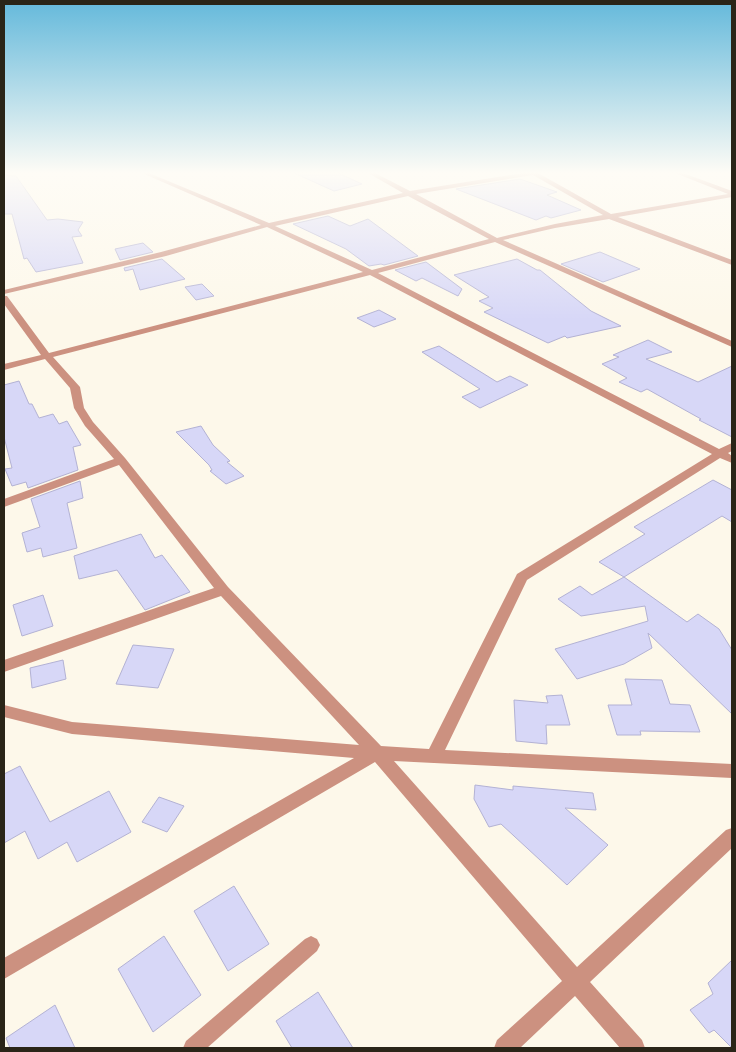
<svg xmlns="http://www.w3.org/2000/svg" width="736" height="1052" font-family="Signika,sans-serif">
<rect width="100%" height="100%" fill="#fdf8ea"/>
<g fill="#d7d7f7" stroke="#b3b2d4">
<polygon points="294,173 338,173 362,184 334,191"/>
<polygon points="4,175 16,176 47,220 58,219 83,222 78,230 82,236 72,237 83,263 36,272 27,258 24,259 12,214 4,214"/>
<polygon points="520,179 557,192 547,195 581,210 551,218 546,216 536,220 456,189"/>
<polygon points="328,216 350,226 368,219 418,256 384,265 381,264 369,266 346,249 293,224"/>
<polygon points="143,243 153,252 120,260 115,249"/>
<polygon points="600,252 640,269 603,282 561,264"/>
<polygon points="162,259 185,279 140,290 133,269 125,271 124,268"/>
<polygon points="517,259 537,270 540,270 591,311 621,326 567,338 565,336 548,343 484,312 493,308 479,301 489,297 454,275"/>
<polygon points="426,262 462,289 458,296 422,278 416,281 395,270"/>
<polygon points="202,284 214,296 196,300 185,287"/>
<polygon points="379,310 396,319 374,327 357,318"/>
<polygon points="648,340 672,352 646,359 698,382 732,366 732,437 699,420 701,419 647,389 641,392 619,382 627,378 602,364 619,357 613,355"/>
<polygon points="439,346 497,382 510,376 528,385 480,408 462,397 480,389 422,352"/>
<polygon points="19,381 29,404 32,404 39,418 53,414 59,424 67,421 81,445 73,447 78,470 28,488 26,482 12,486 5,469 12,468 4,437 4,385"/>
<polygon points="201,426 213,445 230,461 227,462 244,476 226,484 210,471 212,470 209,465 176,432"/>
<polygon points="713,480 732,490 732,522 722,516 624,577 599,562 645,534 634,527"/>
<polygon points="80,481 83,498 67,503 77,548 43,557 41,548 27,552 22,533 40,527 31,499"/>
<polygon points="141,534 155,558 162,555 190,592 145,610 117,570 79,579 74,556"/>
<polygon points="624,577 687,622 698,614 719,629 732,650 732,714 648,633 652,648 624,664 577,679 555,649 648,621 645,606 581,616 558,599 580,586 592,595"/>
<polygon points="43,595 53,626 22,636 13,605"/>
<polygon points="133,645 174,649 158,688 116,684"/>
<polygon points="63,660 66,679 32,688 30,668"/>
<polygon points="625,679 662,680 670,704 690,705 700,732 640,731 641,735 617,735 608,705 632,705"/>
<polygon points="562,695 570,725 546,725 547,744 516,741 514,700 548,703 546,696"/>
<polygon points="20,766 50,822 109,791 131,832 77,862 67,842 38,859 25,831 4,843 4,774"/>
<polygon points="475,785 513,790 513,786 593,793 596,810 565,808 608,845 567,885 501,824 489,827 474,799"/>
<polygon points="159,797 184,806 167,832 142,822"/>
<polygon points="234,886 269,944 228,971 194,911"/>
<polygon points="164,936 201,995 153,1032 118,969"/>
<polygon points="732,960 732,1048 714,1030 709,1033 690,1010 713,994 708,983"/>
<polygon points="318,992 353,1048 292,1048 276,1021"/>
<polygon points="55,1005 75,1048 10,1048 6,1038"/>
</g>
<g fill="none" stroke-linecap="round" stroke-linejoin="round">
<polygon fill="#cc9180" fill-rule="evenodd" points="311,936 317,939 320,945 317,951 207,1048 183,1048 186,1041 305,939"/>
<path fill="#cc9180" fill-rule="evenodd" d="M 142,173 L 149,173 L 269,223 L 403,193 L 368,173 L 375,173 L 410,191 L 523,173 L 538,173 L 611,214 L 728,194 L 675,173 L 683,173 L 732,191 L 732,197 L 618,217 L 732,260 L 732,265 L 609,219 L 555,228 L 503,240 L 732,341 L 732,347 L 495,242 L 378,273 L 719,449 L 732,443 L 732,451 L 728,453 L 732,456 L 732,463 L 720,458 L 527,580 L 445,750 L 732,764 L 732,778 L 394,761 L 577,967 L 726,830 L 732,828 L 732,848 L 590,982 L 642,1040 L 645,1048 L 620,1048 L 575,996 L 520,1048 L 494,1048 L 497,1040 L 562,981 L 375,762 L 4,979 L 4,958 L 354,758 L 72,734 L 4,717 L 4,705 L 72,722 L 359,745 L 221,596 L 4,672 L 4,660 L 214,588 L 119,465 L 4,507 L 4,499 L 114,459 L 85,426 L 74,408 L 70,388 L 45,359 L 4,370 L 4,364 L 41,355 L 4,304 L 4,296 L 7,296 L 49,353 L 363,272 L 267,227 L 166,256 L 4,294 L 4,290 L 161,252 L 261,225 ZM 533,175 L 603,215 L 555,224 L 497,238 L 416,194 ZM 408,196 L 489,239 L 372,270 L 275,226 ZM 370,275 L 712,454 L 517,574 L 429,749 L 381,746 L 228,587 L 125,458 L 93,422 L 84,408 L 80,387 L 53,357 Z"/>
</g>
<linearGradient id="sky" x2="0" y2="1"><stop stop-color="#64b9db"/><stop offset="0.54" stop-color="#fefcf6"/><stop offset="1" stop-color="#fefcf6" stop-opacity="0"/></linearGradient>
<rect width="736" height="320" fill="url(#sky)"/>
<rect width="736" height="1052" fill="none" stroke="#2a2518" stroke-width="10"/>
</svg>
